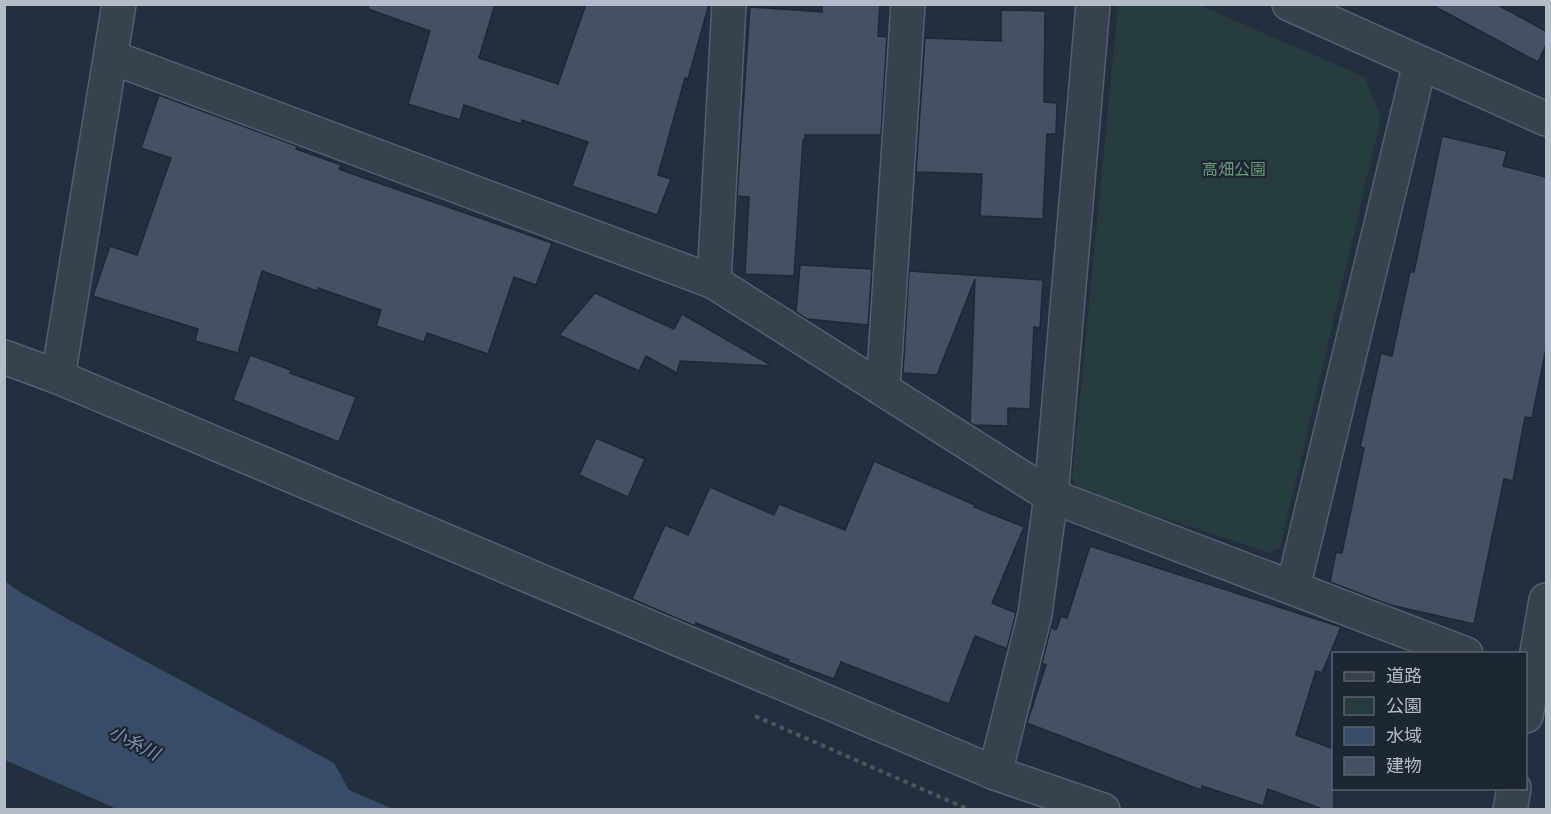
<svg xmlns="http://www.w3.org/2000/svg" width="1551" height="814" font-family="Helvetica,'Noto Sans JP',sans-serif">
<rect width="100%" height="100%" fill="#242f3e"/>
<polygon fill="#263c3f" points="1118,5 1199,5 1365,77 1381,118 1280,548 1270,553 1081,491 1072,480"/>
<polygon fill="#394c67" points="5,581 20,592 71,621 334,763 349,790 393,809 117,809 5,760"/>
<g fill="#455162" stroke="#1f2835" stroke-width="1.5">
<polygon points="369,4 495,4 479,58 558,84 586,4 709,4 688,79 685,78 658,175 671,179 657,215 572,186 588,142 522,120 521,124 464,105 460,120 408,104 430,31 368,9"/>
<polygon points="822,4 880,4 878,36 887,37 881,135 805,135 805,140 803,140 794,276 745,274 749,197 737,196 750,7 822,12"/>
<polygon points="1430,4 1496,4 1546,31 1546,45 1538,62"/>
<polygon points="1001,10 1045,11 1044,102 1057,103 1056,134 1047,134 1043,219 980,216 982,174 916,172 925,38 1001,41"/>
<polygon points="159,95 297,146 296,149 341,165 339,169 364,178 552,243 536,285 514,277 488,354 427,333 424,342 376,326 381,310 318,288 317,291 262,271 238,353 195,341 198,329 93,296 110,246 137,255 171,158 141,148"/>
<polygon points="1442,136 1507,151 1503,166 1546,177 1546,349 1532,418 1525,417 1513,481 1504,479 1474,624 1390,605 1330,582 1336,552 1342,553 1364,448 1360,447 1381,353 1392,356 1410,272 1414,272"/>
<polygon points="800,265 872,269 868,325 807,319 796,312"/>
<polygon points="909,271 1043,280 1040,328 1034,327 1030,409 1008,408 1008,426 974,425 970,423 975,279 937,375 903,373"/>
<polygon points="595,293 674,329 682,314 772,366 680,361 677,373 646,356 639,371 559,335"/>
<polygon points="250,355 291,370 290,373 356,397 339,442 233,400"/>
<polygon points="596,438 645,459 628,497 579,475"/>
<polygon points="874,461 975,505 974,507 1024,527 992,603 1016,613 1007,649 975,636 949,704 841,662 834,679 788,662 789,660 696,623 695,626 632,599 665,525 688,535 710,487 774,515 779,504 845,530"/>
<polygon points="1090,546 1341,627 1322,673 1316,671 1296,735 1334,749 1334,810 1325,810 1268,789 1263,806 1202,786 1201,790 1027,723 1046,665 1042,663 1051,627 1056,630 1061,616 1067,618"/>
</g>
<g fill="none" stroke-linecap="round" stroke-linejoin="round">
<defs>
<g id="minor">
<polyline points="111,57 714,282 1051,496 1466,654"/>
<polyline points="714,282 729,4"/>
<polyline points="4,357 58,377 995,773 1103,810"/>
<polyline points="58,377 119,4"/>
<polyline points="883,389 908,4"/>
<polyline points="1293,588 1420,63"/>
<polyline points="1526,716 1546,600"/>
<polyline points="995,773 1035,614 1051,496 1093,4"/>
<polyline points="1510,810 1514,788"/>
</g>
<polyline id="tertiary" points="1289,4 1546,119"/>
</defs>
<use href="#minor" stroke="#565f6c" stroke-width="36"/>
<use href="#tertiary" stroke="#565f6c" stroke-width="36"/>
<polyline stroke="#44595c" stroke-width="4" stroke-dasharray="4.5 4.5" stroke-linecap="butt" points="755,716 970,810"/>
<use href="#minor" stroke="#38414e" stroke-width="33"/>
<use href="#tertiary" stroke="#38414e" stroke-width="33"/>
</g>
<g text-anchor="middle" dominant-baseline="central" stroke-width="4.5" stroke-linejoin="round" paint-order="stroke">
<g font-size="16" fill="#6b9a76" stroke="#1d2633">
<text x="1234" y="169">高畑公園</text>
</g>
<g font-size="18" font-style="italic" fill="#7c92b1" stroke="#1d2633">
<text transform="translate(134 743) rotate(27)">小糸川</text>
</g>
</g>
<rect width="1551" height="814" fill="none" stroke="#b4bcc9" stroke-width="12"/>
<rect x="1332" y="652" width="195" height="138" fill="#1d2633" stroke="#59626f" stroke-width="1.5"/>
<rect x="1344" y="672" width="30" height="9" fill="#38414e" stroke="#59626f" stroke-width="1.5"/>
<text x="1386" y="682" font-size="18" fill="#b4bcc9">道路</text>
<rect x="1344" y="697" width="30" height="18" fill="#263c3f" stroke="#59626f" stroke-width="1.5"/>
<text x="1386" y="712" font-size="18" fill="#b4bcc9">公園</text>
<rect x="1344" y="727" width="30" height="18" fill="#394c67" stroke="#59626f" stroke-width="1.5"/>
<text x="1386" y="742" font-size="18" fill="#b4bcc9">水域</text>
<rect x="1344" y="757" width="30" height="18" fill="#455162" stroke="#59626f" stroke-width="1.5"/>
<text x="1386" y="772" font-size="18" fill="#b4bcc9">建物</text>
</svg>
